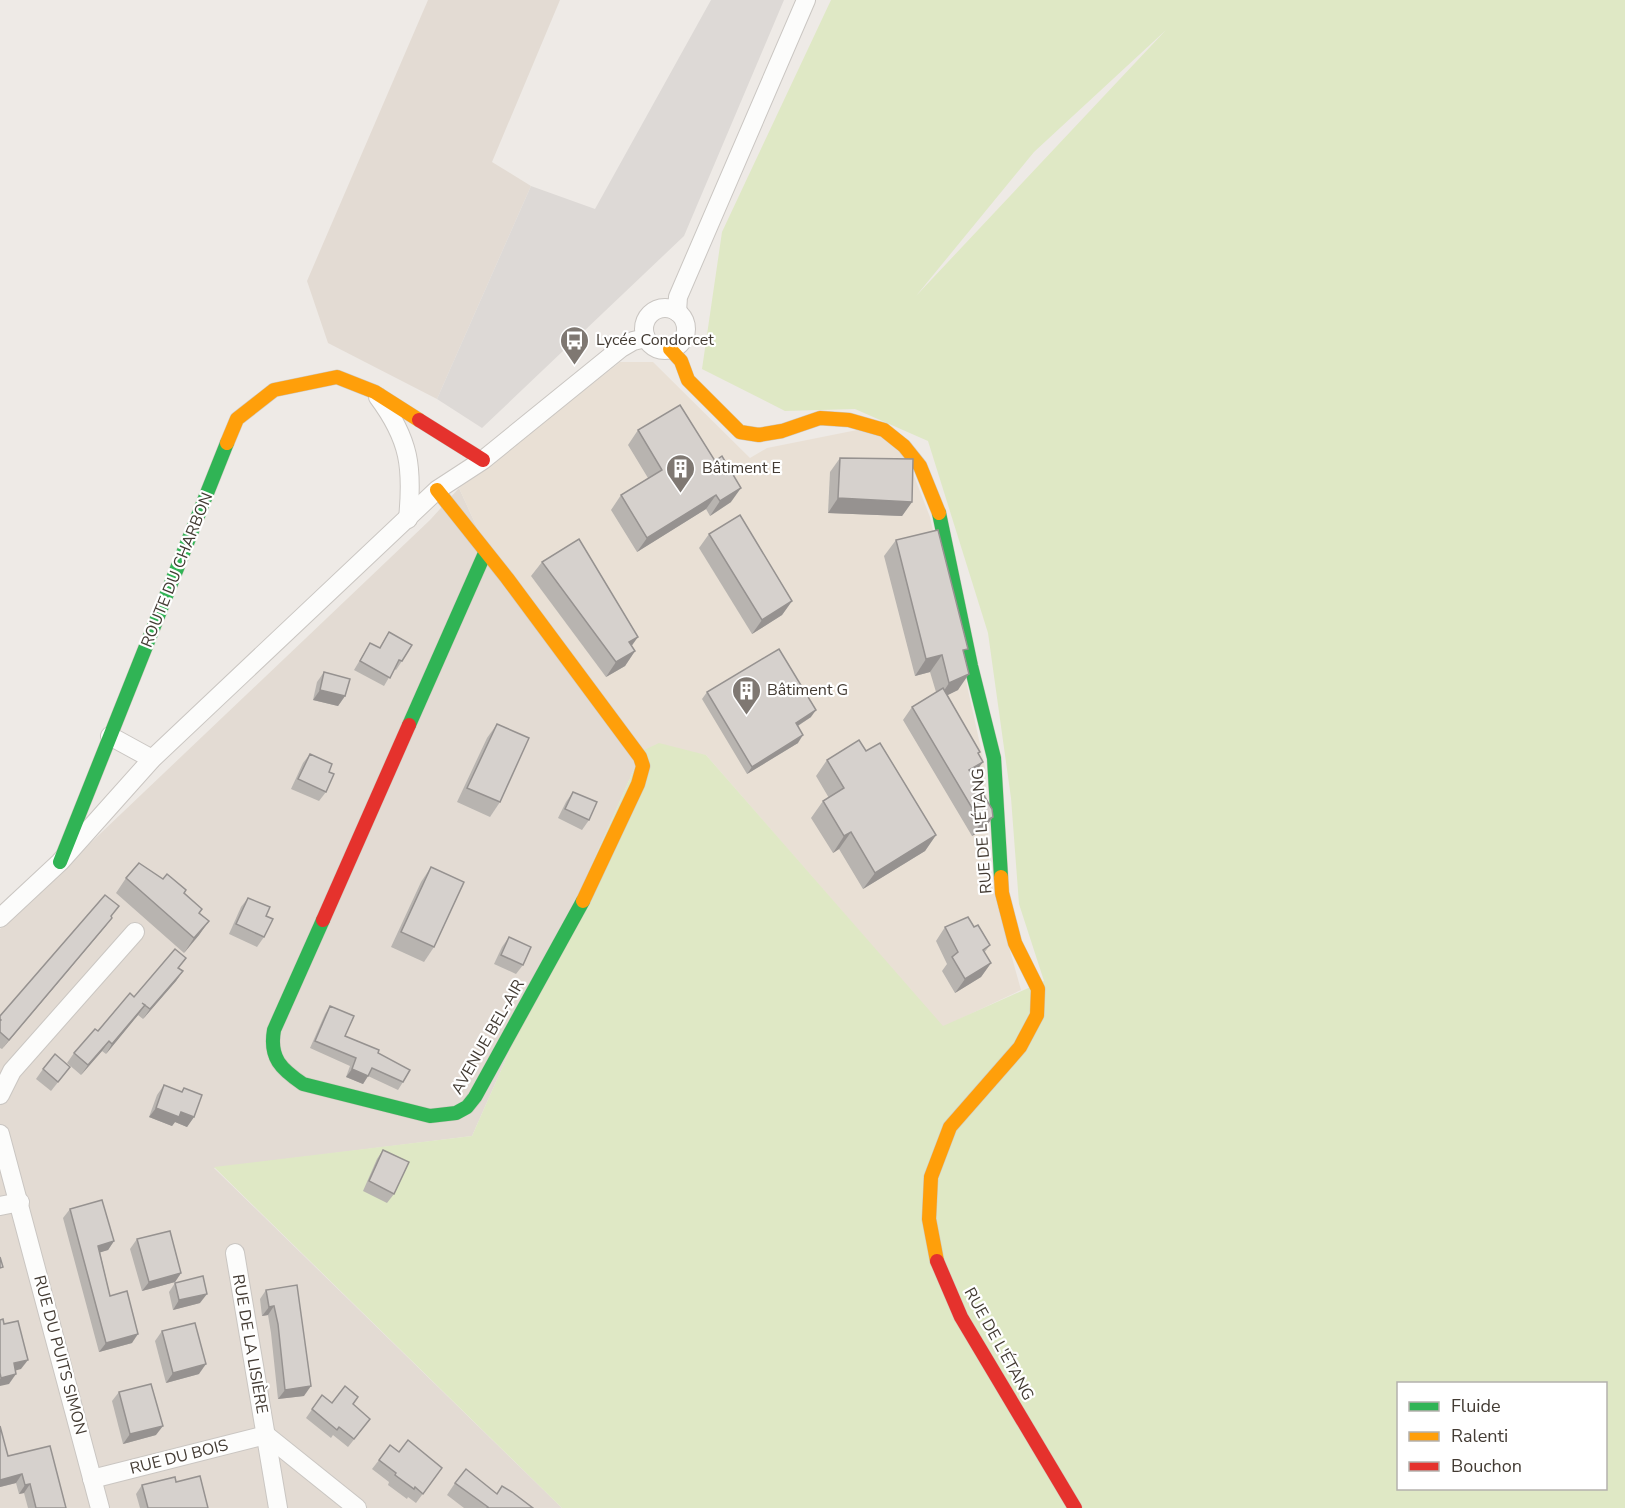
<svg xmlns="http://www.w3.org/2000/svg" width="1625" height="1508" font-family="'Nunito Sans',sans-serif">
<rect width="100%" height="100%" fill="#eeeae6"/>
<g fill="#e3dbd3">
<polygon points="428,0 560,0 492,162 531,186 437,399 328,343 307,281"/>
<polygon points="459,488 480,534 642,751 472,1136 214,1168 562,1508 0,1508 0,929 430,520"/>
</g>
<polygon fill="#e9e0d5" points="620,362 653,362 750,458 767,448 857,430 884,438 907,458 930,517 985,767 990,879 1021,990 943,1027 706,755 642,751 480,534 459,488"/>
<path fill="#dfe8c5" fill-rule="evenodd" d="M 831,0 L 1625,0 L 1625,1508 L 562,1508 L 214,1167 L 472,1136 L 642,751 L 659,743 L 706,755 L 943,1026 L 1044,981 L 1019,904 L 1011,798 L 988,633 L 928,441 L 855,409 L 785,411 L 702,369 L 722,232 ZM 1166,30 L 916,296 L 1034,152 ZM 1398,1384 L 1606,1384 L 1606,1488 L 1398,1488 Z"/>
<polygon fill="#ddd9d6" points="711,0 784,0 684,236 482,428 437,399 531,186 595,209"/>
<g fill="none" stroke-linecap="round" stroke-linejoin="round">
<defs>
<g id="street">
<circle cx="665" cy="329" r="21"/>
<polyline points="677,312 678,297 806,0"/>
<path d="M 378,397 C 410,440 413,468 408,519"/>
<polyline points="110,736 152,759"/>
<polyline points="0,918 60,862 152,759 437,490 483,460 621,348 633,341 646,338"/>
<polyline points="0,1095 12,1071 135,932"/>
<polyline points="0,1134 100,1508"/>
<polyline points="0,1206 20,1202"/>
<polyline points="235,1253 278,1508"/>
<polyline points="266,1435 357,1508"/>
<polyline points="92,1479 266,1435"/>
</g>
<g id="fast">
<polyline points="939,513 971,666 994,758 1001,877"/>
<polyline points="409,725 485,553"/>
<polyline points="60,862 227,443"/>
<path d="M 323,920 L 274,1030 C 269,1058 281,1069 303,1084 L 430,1116 L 456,1113 L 467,1107 L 475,1097 L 583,901"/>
</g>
<g id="slow">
<polyline points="670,349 681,361 688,380 740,432 759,435 782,431 820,418 849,420 884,430 904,446 920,466 939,513"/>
<polyline points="227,443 237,419 274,390 337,377 375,392 419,420"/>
<polyline points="437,490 507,578 640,757 643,766 638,784 583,901"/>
<polyline points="937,1261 929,1219 931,1177 950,1127 1020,1047 1037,1015 1038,989 1015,943 1002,893 1001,877"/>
</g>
<g id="jam">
<polyline points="419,420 483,460"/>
<polyline points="323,920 409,725"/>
<polyline points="937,1261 961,1317 1075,1508"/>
</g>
</defs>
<use href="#street" stroke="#cac6c2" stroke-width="20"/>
<use href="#fast" stroke="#cfc8be" stroke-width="15"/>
<use href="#slow" stroke="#cfc8be" stroke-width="15"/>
<use href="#jam" stroke="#cfc8be" stroke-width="15"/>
<use href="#street" stroke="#fcfcfb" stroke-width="18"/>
<use href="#fast" stroke="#30b455" stroke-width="14"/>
<use href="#slow" stroke="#ff9f0a" stroke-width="14"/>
<use href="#jam" stroke="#e5322d" stroke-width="14"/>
</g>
<g fill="#b8b4b0">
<polygon points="638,430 731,502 710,516 706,509 637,552 611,510 621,495 648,478 628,445"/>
<polygon points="840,458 912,502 902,516 828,513 830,472"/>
<polygon points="709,534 792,601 782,615 752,634 699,548"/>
<polygon points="896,540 964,655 958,690 947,695 978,754 974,774 972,775 993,817 984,829 972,836 903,720 912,707 936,692 930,672 915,676 884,556"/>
<polygon points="542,562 631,646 635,651 625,666 606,677 531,576"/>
<polygon points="389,632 402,661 396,670 394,669 384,686 354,670 370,643 379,648"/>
<polygon points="324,672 345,696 338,706 313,700 317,682"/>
<polygon points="707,692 811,717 798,726 798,743 747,774 702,699"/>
<polygon points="497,724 500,802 490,817 457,802 487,738"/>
<polygon points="866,751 936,835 925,851 863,889 839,849 833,853 811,818 823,801 829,798 816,776 827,760"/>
<polygon points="310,754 329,772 326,792 319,801 291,789 303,763"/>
<polygon points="573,792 589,820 582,830 558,818 566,802"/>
<polygon points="431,867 434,947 424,962 391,947 421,882"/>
<polygon points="126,878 184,893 199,913 209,921 199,935 184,953 116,893"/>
<polygon points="248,898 266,916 264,937 257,947 229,934 241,907"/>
<polygon points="111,917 105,927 2,1049 0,1048 0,1016"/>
<polygon points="945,927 974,927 990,945 984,953 991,963 981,977 955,993 942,971 947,964 936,941"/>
<polygon points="509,937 523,965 516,974 494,964 502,947"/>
<polygon points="179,968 183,971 176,981 143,1019 138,1015 106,1054 102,1051 81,1075 67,1063 74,1053 134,997"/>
<polygon points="330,1006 345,1036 378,1053 403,1082 398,1090 368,1076 363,1084 346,1077 350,1066 310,1048 325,1014"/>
<polygon points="43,1069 63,1076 51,1091 36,1079"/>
<polygon points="164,1085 181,1092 184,1088 194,1117 187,1127 175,1122 172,1126 149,1117 157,1095"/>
<polygon points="383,1150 394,1194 387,1203 363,1191 377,1159"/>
<polygon points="70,1209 114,1241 108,1250 100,1252 110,1296 132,1343 99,1352 63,1218"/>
<polygon points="137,1239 181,1273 175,1282 142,1291 130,1249"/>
<polygon points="175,1283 200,1303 173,1310 169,1292"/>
<polygon points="297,1285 304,1396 278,1399 271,1333 268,1315 262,1316 260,1299 266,1290"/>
<polygon points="162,1331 199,1374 166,1383 155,1341"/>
<polygon points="119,1392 156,1435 123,1444 112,1401"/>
<polygon points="322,1395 332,1403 353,1405 364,1427 348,1447 333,1435 331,1438 306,1418"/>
<polygon points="0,1426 8,1456 66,1508 28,1508 24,1493 19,1494 16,1483 0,1487"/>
<polygon points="399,1452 442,1468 416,1503 408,1497 407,1499 388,1485 389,1482 372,1469 379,1460"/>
<polygon points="176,1482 208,1508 140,1508 136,1494 142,1485"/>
<polygon points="455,1483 497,1494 533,1508 464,1508 447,1495"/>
</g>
<g fill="#969290">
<polygon points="741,488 731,502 710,516 720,501"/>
<polygon points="716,495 706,509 637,552 647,538"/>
<polygon points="838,498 912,502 902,516 828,513"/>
<polygon points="792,601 782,615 752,634 762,620"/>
<polygon points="638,637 628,651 629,642"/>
<polygon points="635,651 625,666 606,677 616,662"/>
<polygon points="942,655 930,672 915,676 926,659"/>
<polygon points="969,674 958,690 938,700 949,683"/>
<polygon points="320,690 345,696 338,706 313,700"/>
<polygon points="816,710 811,717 791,730 796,723"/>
<polygon points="803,735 798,743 747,774 752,767"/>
<polygon points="983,762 974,774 960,782 969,770"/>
<polygon points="993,817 984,829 972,836 981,823"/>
<polygon points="851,832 839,849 833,853 844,836"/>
<polygon points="936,835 925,851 863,889 875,873"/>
<polygon points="112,918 105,927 2,1049 9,1040"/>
<polygon points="209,921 199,935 184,953 194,938"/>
<polygon points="991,963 981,977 955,993 965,979"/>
<polygon points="183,971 176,981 143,1019 150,1009"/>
<polygon points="145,1005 138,1015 106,1054 112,1044"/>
<polygon points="109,1041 102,1051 81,1075 88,1065"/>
<polygon points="352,1069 368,1076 363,1084 346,1077"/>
<polygon points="156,1108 181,1112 194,1117 187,1127 175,1122 172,1126 149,1117"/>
<polygon points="114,1241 108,1250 92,1255 98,1246"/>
<polygon points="181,1273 175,1282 142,1291 149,1282"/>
<polygon points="207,1294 200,1303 173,1310 179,1300"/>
<polygon points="274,1306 268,1315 262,1316 269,1307"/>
<polygon points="138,1334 132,1343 99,1352 106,1343"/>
<polygon points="28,1360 21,1369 7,1373 14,1363"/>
<polygon points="206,1364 199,1374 166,1383 173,1373"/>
<polygon points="16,1374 9,1384 0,1386 0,1379 1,1378"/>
<polygon points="311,1386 304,1396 278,1399 285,1390"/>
<polygon points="163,1426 156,1435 123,1444 130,1434"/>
<polygon points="22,1474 16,1483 0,1487 0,1480"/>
<polygon points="30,1484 24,1493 19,1494 25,1485"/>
</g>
<g fill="#d6d1cd" stroke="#969290" stroke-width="1.5">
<polygon points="680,405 715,461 722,456 741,488 720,501 716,495 647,538 621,495 662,470 638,430"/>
<polygon points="840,458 913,459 912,502 838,498"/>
<polygon points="740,515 792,601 762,620 709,534"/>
<polygon points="938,530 968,649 963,650 969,674 949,683 942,655 926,659 896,540"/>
<polygon points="579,539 638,637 629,642 635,651 616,662 542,562"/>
<polygon points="389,632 412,645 402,661 399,660 390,678 360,661 370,643 380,648"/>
<polygon points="779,649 816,710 796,723 803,735 752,767 707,692"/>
<polygon points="324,672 350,679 345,696 320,690"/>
<polygon points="943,688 980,752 978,753 983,762 969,770 992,809 993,817 981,823 912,707"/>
<polygon points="497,724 529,738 500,802 467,788"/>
<polygon points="859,740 866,751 880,743 936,835 875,873 851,832 844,836 823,801 844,788 827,760"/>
<polygon points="310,754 332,764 329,772 334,774 326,792 298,779"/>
<polygon points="573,792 597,802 589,820 565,809"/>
<polygon points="139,863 163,879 167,874 186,890 184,893 202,909 199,913 209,921 194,938 126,878"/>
<polygon points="431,867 464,882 434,947 401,932"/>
<polygon points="105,895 119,906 111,916 112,918 9,1040 0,1032 0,1021 1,1020 0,1019 0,1016"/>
<polygon points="248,898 270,907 266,916 273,919 264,937 236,924"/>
<polygon points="968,917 974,927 978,925 990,945 983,950 991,963 965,979 952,957 958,952 945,927"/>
<polygon points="509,937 531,947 523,965 501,955"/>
<polygon points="175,949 186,958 178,968 183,971 150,1009 142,1003 145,1005 112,1044 109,1041 88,1065 74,1053 95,1029 98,1031 130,993 134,997"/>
<polygon points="330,1006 354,1016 345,1036 379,1050 378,1053 410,1070 403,1082 372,1068 368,1076 352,1069 356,1058 315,1041"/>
<polygon points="55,1054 70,1067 58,1082 43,1069"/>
<polygon points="164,1085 182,1092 184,1088 202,1095 194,1117 181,1112 179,1117 156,1108"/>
<polygon points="383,1150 409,1162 394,1194 369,1181"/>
<polygon points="102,1200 114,1241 98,1246 110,1296 127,1291 138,1334 106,1343 70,1209"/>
<polygon points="170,1231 181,1273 149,1282 137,1239"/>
<polygon points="0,1257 3,1267 0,1268"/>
<polygon points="203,1276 207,1294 179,1300 175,1283"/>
<polygon points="297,1285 311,1386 285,1390 278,1324 274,1306 269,1307 266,1290"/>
<polygon points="3,1319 4,1324 18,1321 28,1360 14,1363 16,1374 1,1378 0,1373 0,1320"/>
<polygon points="195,1323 206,1364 173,1373 162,1331"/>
<polygon points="151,1384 163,1426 130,1434 119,1392"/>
<polygon points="345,1386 358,1397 353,1404 370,1419 354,1439 339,1427 337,1430 312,1409 322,1395 332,1403"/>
<polygon points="0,1426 8,1456 50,1446 66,1508 36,1508 30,1484 25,1485 22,1474 0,1480"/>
<polygon points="408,1440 442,1468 423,1494 415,1487 414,1489 395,1475 396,1473 379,1460 390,1445 399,1452"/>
<polygon points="466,1469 497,1494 502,1486 512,1492 533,1508 487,1508 488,1507 455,1483"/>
<polygon points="200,1476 208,1508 148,1508 142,1485 175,1477 176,1482"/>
</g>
<defs>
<symbol id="bus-pin" viewBox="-11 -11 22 30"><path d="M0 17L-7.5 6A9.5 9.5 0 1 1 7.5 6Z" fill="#7f7872" stroke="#fff"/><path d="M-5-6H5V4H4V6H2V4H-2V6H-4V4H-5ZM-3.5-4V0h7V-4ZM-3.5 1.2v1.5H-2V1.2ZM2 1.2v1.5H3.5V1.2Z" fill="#fff"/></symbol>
<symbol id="building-pin" viewBox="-11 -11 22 30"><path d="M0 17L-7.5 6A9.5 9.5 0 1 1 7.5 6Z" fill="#7f7872" stroke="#fff"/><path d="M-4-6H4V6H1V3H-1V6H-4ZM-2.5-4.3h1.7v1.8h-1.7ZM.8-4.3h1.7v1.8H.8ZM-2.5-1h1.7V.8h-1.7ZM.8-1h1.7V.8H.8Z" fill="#fff"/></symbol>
</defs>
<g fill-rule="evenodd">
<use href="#bus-pin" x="558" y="324" width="33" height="45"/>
<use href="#building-pin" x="664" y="452" width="33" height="45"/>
<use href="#building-pin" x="730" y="674" width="33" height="45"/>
</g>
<g text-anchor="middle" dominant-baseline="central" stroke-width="4.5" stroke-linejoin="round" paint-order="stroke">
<g font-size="16" fill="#433b33" stroke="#fff" text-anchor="start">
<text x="596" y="340">Lycée Condorcet</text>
<text x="702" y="468">Bâtiment E</text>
<text x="767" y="690">Bâtiment G</text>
</g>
<g font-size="16" fill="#433b33" stroke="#fff">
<text transform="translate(177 570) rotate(-68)">ROUTE DU CHARBON</text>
<text transform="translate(982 831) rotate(-94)">RUE DE L'ÉTANG</text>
<text transform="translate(488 1037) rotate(-60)">AVENUE BEL-AIR</text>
<text transform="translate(250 1344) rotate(80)">RUE DE LA LISIÈRE</text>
<text transform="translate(999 1344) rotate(61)">RUE DE L'ÉTANG</text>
<text transform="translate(60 1355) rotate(75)">RUE DU PUITS SIMON</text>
<text transform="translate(179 1457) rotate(-14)">RUE DU BOIS</text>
</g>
</g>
<rect x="1397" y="1382" width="210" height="108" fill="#ffffff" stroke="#b4b1ad" stroke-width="1.5"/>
<rect x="1409" y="1402" width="30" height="9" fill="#30b455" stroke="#b4b1ad" stroke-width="1.5"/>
<text x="1451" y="1412" font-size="18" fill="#433b33">Fluide</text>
<rect x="1409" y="1432" width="30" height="9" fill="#ff9f0a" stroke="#b4b1ad" stroke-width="1.5"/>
<text x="1451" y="1442" font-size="18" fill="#433b33">Ralenti</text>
<rect x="1409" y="1462" width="30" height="9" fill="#e5322d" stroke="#b4b1ad" stroke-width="1.5"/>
<text x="1451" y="1472" font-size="18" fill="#433b33">Bouchon</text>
</svg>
